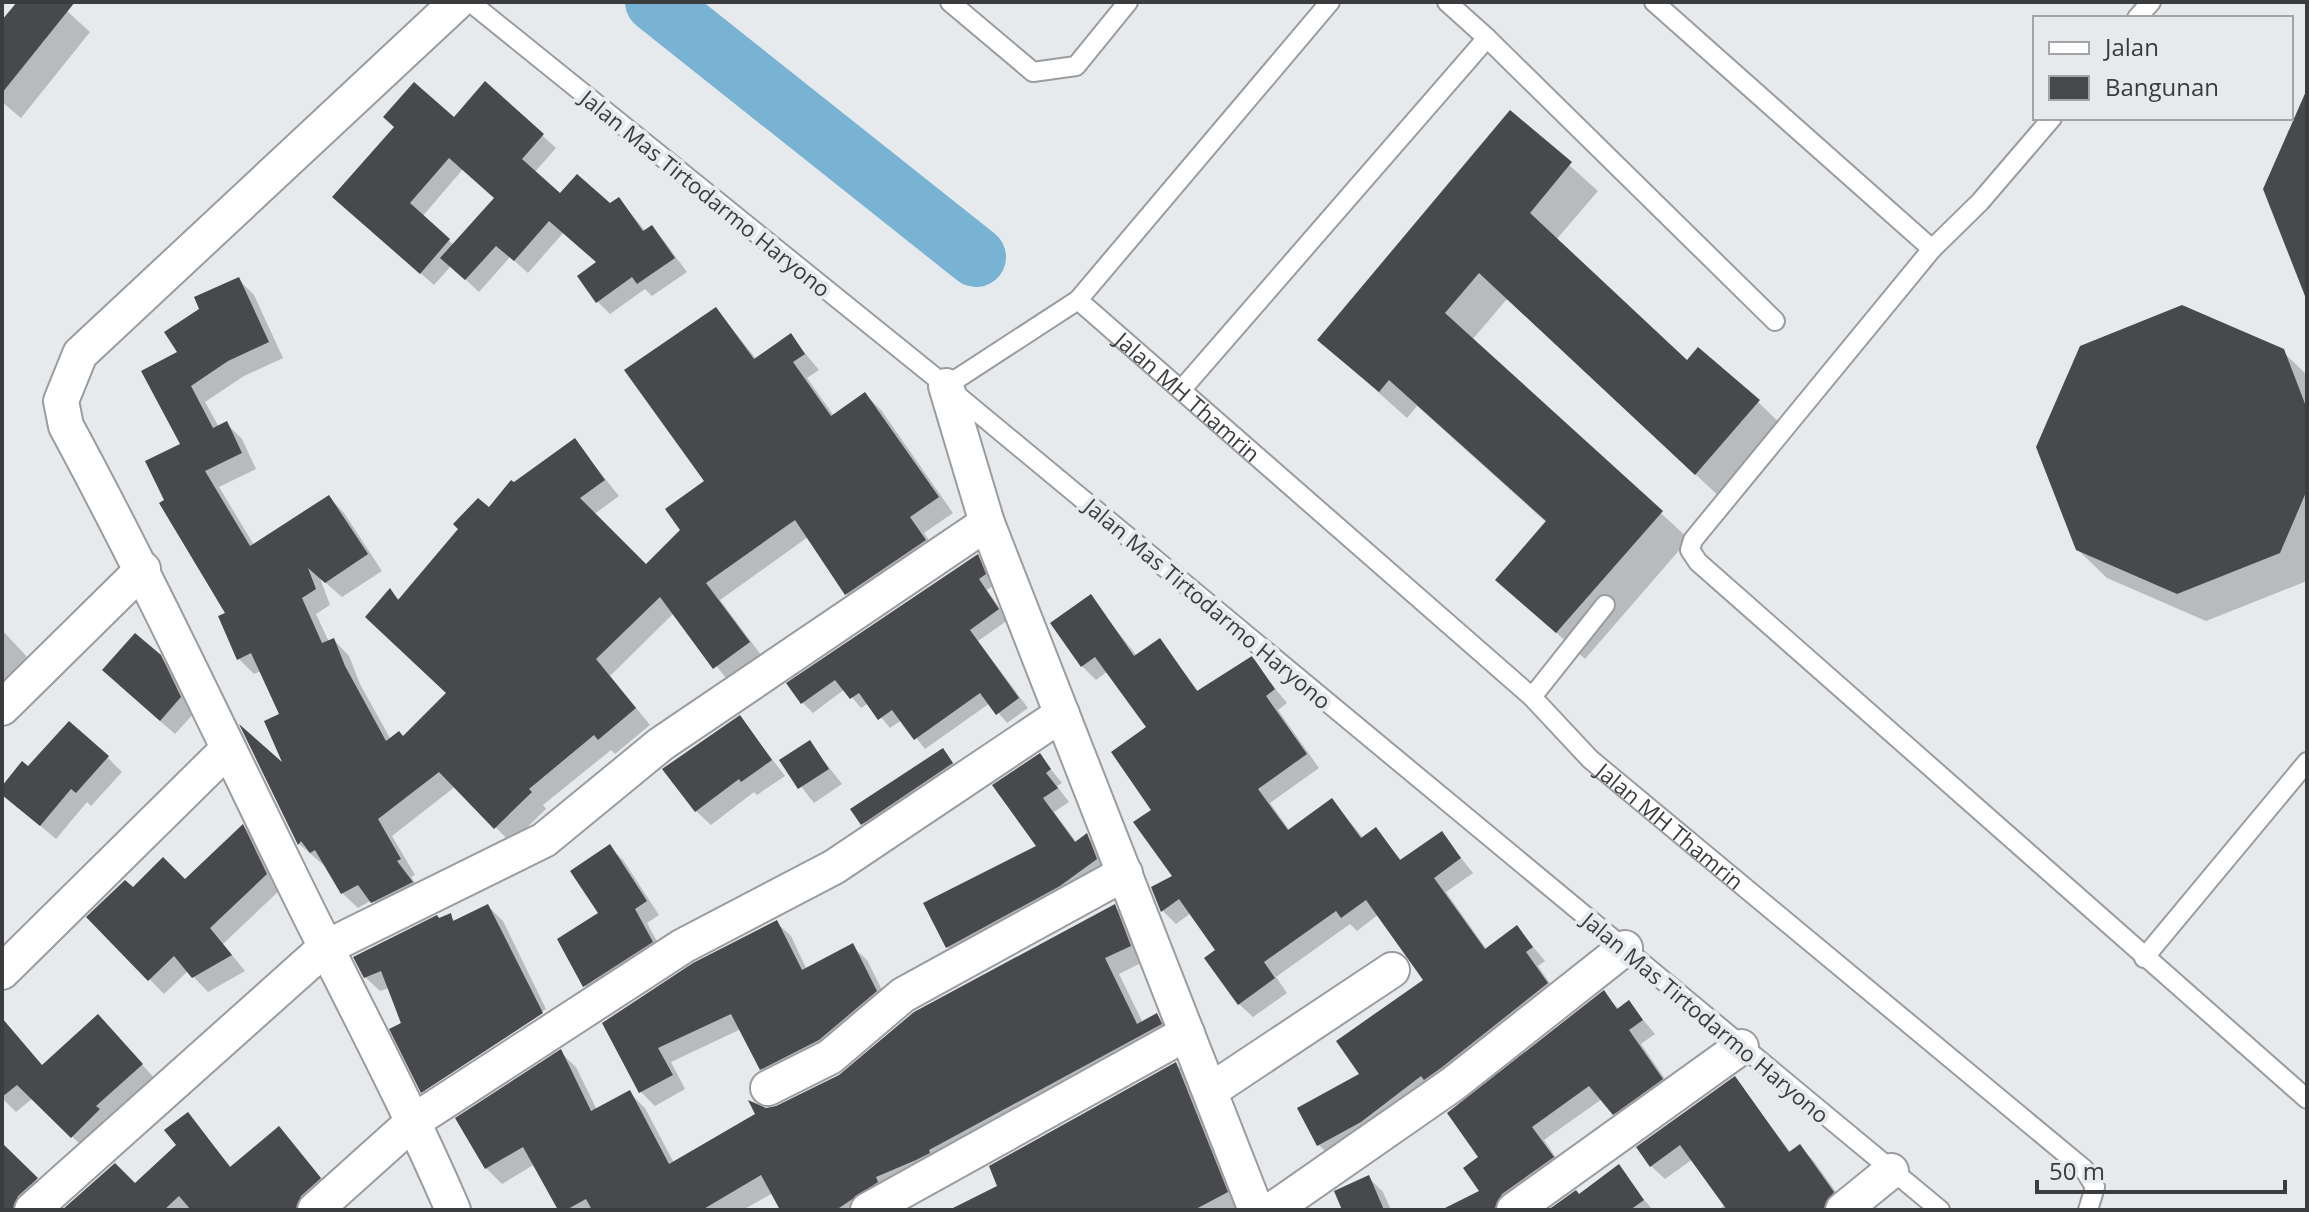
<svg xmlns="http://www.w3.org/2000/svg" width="2309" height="1212" font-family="'Open Sans',sans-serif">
<rect width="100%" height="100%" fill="#e7eaed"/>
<g fill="#0003" fill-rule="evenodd">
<polygon points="20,2 57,2 90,32 21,118 2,102 2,15 6,19"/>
<path d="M 485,84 L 556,148 L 534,173 L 560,196 L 610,205 L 619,199 L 646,232 L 652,228 L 664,241 L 687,272 L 652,296 L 645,289 L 610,314 L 597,301 L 598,263 L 564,232 L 528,273 L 510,257 L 479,292 L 451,266 L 434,285 L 348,210 L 454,120 ZM 463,169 L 496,198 L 454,245 L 422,217 Z"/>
<polygon points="1511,113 1598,191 1556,240 1687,362 1758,402 1786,429 1723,500 1507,299 1472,340 1689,539 1585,659 1498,579 1547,523 1417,406 1407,418 1320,340"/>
<polygon points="239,280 254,295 283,358 244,376 205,402 219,427 226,423 242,439 256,469 219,487 254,545 329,497 344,513 382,571 342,597 320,578 330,605 316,614 329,642 334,640 349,656 360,684 391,740 403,738 448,694 390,591 400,600 514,485 575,441 619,496 593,515 646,567 683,530 707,482 716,309 757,360 790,335 819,370 807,378 834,416 865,394 881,410 953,513 924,533 940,556 862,609 847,594 808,537 720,600 764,659 730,683 674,613 610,676 650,725 615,754 611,750 543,805 546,809 511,843 456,786 392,836 415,875 411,877 426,898 389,917 372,900 358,908 342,893 327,868 299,844 245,732 287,770 281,715 261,671 254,674 239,659 228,614 166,501 183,445 180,353"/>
<polygon points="2282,351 2307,375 2307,581 2206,621 2107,578 2077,549"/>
<polygon points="977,556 987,566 994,585 987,590 1008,620 978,641 1028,708 1007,723 990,703 925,749 902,720 890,728 869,703 861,708 845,689 813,713 803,703 789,684"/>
<polygon points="1090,597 1137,656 1159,640 1199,692 1251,659 1287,703 1278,710 1319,768 1270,803 1290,831 1332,800 1364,839 1376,830 1402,861 1442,834 1473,873 1446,892 1487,950 1517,928 1545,961 1538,966 1560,998 1332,1158 1318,1144 1426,981 1379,914 1357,931 1350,924 1276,977 1287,993 1253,1017 1239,1004 1218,950 1191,913 1176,924 1162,910 1175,877 1154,810 1148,728 1108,671 1096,680 1082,666"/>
<polygon points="2,630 43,674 2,715"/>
<polygon points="160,657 175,672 195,712 175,734 119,685"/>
<polygon points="740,717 785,776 757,795 754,792 711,825 696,811"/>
<polygon points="810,743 842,784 814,803 781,761"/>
<polygon points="943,751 962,775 873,834 863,824"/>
<polygon points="1040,756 1062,783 1057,786 1069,802 1054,812 1077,843 1087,836 1099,849 1109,872 961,960 948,947 926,904 1039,847"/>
<polygon points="108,758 122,772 91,806 87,802 56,839 2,793 2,789 28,769"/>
<polygon points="243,826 257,841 281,889 223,944 245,971 208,992 188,971 164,994 89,917 133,890 185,881"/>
<polygon points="610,847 623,860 659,915 647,923 665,956 598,999 585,986 560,940 601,914"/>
<polygon points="488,906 503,921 546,1009 425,1088 425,1092 548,1012 556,1029 437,1106 423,1091 389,988 380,991 365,977 439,920 450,916 456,922"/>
<polygon points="1115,907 1130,922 1145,961 1119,974 1143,1023 1157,1015 1172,1030 872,1210 782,1210 773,1193 743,1210 560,1210 535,1164 502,1184 486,1168 560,1052 576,1067 597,1110 630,1093 645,1108 674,1163 766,1110 777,1108 840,1077"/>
<polygon points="776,922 791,936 807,970 852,946 867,960 890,1006 776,1083 762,1068 741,1029 671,1062 685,1089 655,1106 641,1092 604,1023"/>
<polygon points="1603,993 1619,1009 1629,1003 1655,1034 1641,1044 1674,1092 1627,1126 1602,1099 1544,1140 1565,1171 1512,1210 1446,1210 1482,1191 1481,1157"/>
<polygon points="112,1031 156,1080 87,1151 33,1098 16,1112 2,1098 2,1036 43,1067"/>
<polygon points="1176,1064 1189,1077 1239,1206 1231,1210 953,1210 1000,1187"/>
<polygon points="1735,1079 1791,1153 1800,1147 1813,1160 1846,1206 1843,1210 1718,1210 1725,1205 1693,1159 1665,1179 1651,1166 1638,1148"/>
<polygon points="187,1115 232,1168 279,1129 334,1194 319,1210 65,1210 135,1185 179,1146"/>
<polygon points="2,1146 51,1194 36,1210 2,1210"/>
<polygon points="1369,1178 1383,1192 1391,1210 1344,1210"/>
<polygon points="1632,1186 1653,1210 1594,1210"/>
</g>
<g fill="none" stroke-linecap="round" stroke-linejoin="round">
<polyline stroke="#79b3d3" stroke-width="60" points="655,2 976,257"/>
</g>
<g fill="#47494c">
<polygon points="17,2 75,2 2,93 2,20"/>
<polygon points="485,81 544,134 522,159 560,193 577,174 610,203 619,197 643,231 652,225 675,258 637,284 632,277 596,303 577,276 596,262 549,221 514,261 496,246 465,280 440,258 494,198 449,158 410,203 450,239 420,274 332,197 394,127 383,117 414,82 454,117"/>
<polygon points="2307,89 2307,296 2305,296 2263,189"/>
<polygon points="1510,110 1572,162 1530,213 1687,360 1698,347 1760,400 1695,475 1479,273 1445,313 1663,511 1556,633 1495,580 1546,521 1389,380 1379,392 1317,340"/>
<polygon points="239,277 269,342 228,361 191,386 213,428 227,421 242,453 205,471 250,546 329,495 368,554 325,583 308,568 316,589 302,598 322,643 334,638 345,666 386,741 399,731 403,736 446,693 365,617 390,588 398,600 458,529 453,524 478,498 489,507 511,480 514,482 575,438 605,480 580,498 646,564 680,530 665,509 704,481 624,370 716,307 754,359 791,333 805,354 793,362 831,416 865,392 939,497 910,517 926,540 845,595 795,520 706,583 750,642 713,669 660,597 596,659 636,708 598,740 594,735 529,789 532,792 494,829 439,772 378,819 401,859 397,861 413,882 371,903 358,885 341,894 315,850 310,853 301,841 298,845 239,724 282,762 264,721 279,714 251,653 237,660 218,616 225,613 159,503 164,500 145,461 180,444 141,371 177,352 164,332 199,309 194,297"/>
<polygon points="2182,305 2284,349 2307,409 2307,490 2280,553 2177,594 2076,550 2036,447 2080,346"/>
<polygon points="978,554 986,574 979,579 999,609 970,630 1019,698 996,715 980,693 914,740 892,710 878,720 859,693 850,699 835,680 801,704 786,683"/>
<polygon points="1091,594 1134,656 1160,638 1197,691 1252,656 1275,689 1266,696 1307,754 1258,789 1288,830 1332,798 1361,838 1376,827 1400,860 1442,831 1461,858 1434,878 1485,949 1517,925 1533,947 1526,952 1548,983 1441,1068 1424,1080 1421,1076 1361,1122 1317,1146 1297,1108 1359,1074 1336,1041 1423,980 1366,900 1341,918 1336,911 1264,962 1275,978 1238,1005 1204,958 1215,950 1179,899 1161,912 1151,887 1172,876 1133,822 1151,810 1111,752 1146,727 1095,657 1081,667 1050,623"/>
<polygon points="135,633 161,655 181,697 160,721 102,670"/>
<polygon points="740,715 772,760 741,782 739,779 695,812 662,769"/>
<polygon points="69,721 109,756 76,793 71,789 40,826 2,795 2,786 22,761 28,766"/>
<polygon points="810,740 829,769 798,789 779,760"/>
<polygon points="943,748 953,763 861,825 850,809"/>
<polygon points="1040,753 1051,769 1046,773 1058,788 1043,798 1075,842 1087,833 1097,859 1060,886 946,948 923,903 1036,846 992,785"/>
<polygon points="243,824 267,874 210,928 232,955 192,978 174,956 148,981 86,917 125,880 133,887 163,857 185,879"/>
<polygon points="610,844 647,901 635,909 653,942 583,987 557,939 598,913 570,871"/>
<polygon points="488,904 543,1013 421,1093 389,1029 401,1023 381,971 364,978 353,957 437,915 439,918 451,913 453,921"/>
<polygon points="1115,904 1131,946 1105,958 1137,1024 1157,1013 1162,1024 929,1150 930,1153 916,1160 876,1177 878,1182 836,1210 780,1210 761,1175 702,1210 592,1210 586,1199 566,1210 558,1210 523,1147 485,1169 455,1118 561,1049 591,1111 630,1090 669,1164 755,1114 748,1100 766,1108 776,1106 839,1075 914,1012"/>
<polygon points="777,920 802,970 853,943 877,991 819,1040 760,1070 731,1014 658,1048 673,1075 639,1093 602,1023 693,963"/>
<polygon points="1604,990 1617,1009 1629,1000 1643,1020 1629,1030 1663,1079 1613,1115 1589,1086 1532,1127 1554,1157 1502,1194 1494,1210 1441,1210 1479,1191 1463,1168 1478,1157 1447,1113"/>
<polygon points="98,1014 143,1064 96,1106 100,1109 71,1138 17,1085 2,1097 2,1018 42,1065"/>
<polygon points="1176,1062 1228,1192 1194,1210 949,1210 997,1186 989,1166"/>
<polygon points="1735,1076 1789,1152 1800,1144 1834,1192 1823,1210 1727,1210 1680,1145 1650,1167 1636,1147"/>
<polygon points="188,1112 230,1167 279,1126 321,1178 301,1196 296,1210 191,1210 179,1196 164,1210 62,1210 115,1163 135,1183 176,1145 164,1130"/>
<polygon points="2,1143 38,1178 18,1196 13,1210 2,1210"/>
<polygon points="1619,1164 1644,1200 1630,1210 1548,1210 1576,1190 1579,1194"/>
<polygon points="1369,1175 1384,1210 1342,1210 1334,1191"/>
</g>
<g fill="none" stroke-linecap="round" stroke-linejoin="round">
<defs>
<g id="lane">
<polyline points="470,2 946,386 1940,1210"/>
<polyline points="950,2 1033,72 1076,66 1128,2"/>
<polyline points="1447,2 1487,38"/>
<polyline points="1654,2 1932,249 1693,540 1690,550 1698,562 2307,1099"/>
<polyline points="2137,18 2151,2"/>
<polyline points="1932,249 1980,202 2052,118"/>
<polyline points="1078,300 1330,2"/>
<path id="s1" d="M 946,386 L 1078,300 L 1532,697 L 1590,759 L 2084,1169 L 2095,1187 L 2088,1210"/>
<polyline points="1182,389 1487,38 1775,321"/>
<polyline points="1532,697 1605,605"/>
<polyline points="2144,958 2307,762"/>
</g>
<g id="street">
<polyline points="946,386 987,523 1256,1210"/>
<polyline points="2,708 143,569"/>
<polyline points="2,972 228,749"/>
<polyline points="768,1088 830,1057 903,995 1125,873"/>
<polyline points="1210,1091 1392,970"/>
<polyline points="32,1210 325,948 544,840 661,744 987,523"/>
<polyline points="315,1210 414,1121 683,946 834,867 1062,714"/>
<path d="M 453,1210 C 404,1096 345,988 291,877 C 217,726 146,574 66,426 L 61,401 L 80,354 L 457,2"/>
<polyline points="868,1210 1187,1033"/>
<polyline points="1272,1210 1453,1084 1625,948"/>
<polyline points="1514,1210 1741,1047"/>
<polyline points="1843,1210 1891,1171"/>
</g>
</defs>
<use href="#lane" stroke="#9a9c9f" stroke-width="22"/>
<use href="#street" stroke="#9a9c9f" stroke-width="38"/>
<use href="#lane" stroke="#fff" stroke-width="18"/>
<use href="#street" stroke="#fff" stroke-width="34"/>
</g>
<g text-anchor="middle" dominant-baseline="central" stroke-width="8" stroke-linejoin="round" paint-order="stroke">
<g font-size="22" fill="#3b3c3d" stroke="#e7eaed">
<text transform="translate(706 193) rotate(39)">Jalan Mas Tirtodarmo Haryono</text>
<text stroke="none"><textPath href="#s1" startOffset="304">Jalan MH Thamrin</textPath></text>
<text transform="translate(1208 603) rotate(40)">Jalan Mas Tirtodarmo Haryono</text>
<text stroke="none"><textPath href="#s1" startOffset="950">Jalan MH Thamrin</textPath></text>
<text transform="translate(1706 1017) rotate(40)">Jalan Mas Tirtodarmo Haryono</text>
</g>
</g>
<rect width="2309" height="1212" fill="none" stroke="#3b3c3d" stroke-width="8"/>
<rect x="2033" y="16" width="260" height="104" fill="#e7eaed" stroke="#a2a4a7" stroke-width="2"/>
<rect x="2049" y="42" width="40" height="12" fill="#ffffff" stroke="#a2a4a7" stroke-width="2"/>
<text x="2105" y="56" font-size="24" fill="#3b3c3d">Jalan</text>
<rect x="2049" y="76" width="40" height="24" fill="#47494c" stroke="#a2a4a7" stroke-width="2"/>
<text x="2105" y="96" font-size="24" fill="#3b3c3d">Bangunan</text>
<path d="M2037 1180v12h248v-12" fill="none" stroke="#3b3c3d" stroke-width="4"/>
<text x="2049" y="1180" font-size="24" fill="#3b3c3d" stroke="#e7eaed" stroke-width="6" paint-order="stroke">50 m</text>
</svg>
